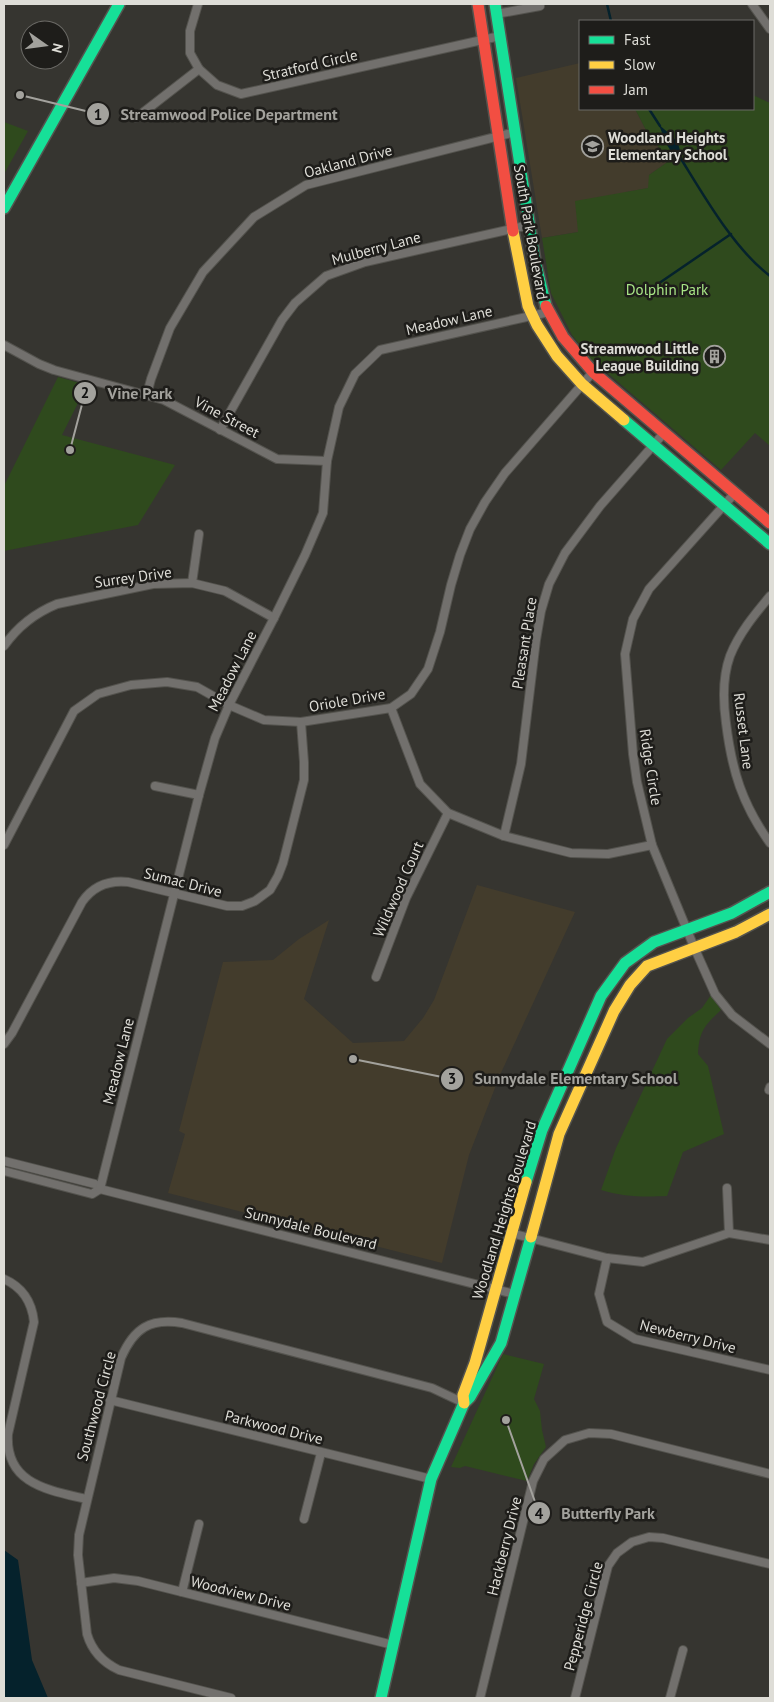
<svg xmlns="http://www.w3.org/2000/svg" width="774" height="1702" font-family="'PT Sans',sans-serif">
<rect width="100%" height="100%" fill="#363530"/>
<g fill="#433c2c">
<polygon points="580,63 580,109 635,109 646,130 669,161 649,175 649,188 626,192 578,232 542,238 516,78"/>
<polygon points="477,885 575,912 500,1075 469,1155 442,1263 168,1193 185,1134 179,1131 223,962 273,960 299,939 329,920 304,999 353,1043 404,1041 423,1018 434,1000"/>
</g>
<g fill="#2f4a1d">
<polygon points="753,95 770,103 770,446 755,433 721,470 590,358 572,335 551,293 542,238 578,232 575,201 648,188 649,175 669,161 646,130 635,109 753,109"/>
<polygon points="4,122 28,131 4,174"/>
<polygon points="58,377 87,385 62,435 175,465 138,525 4,551 4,486"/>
<path d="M 711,995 L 721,1010 C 705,1025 699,1031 698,1054 L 708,1066 L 724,1134 L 683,1152 L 667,1196 C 642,1197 625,1197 601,1190 L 616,1148 L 667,1039 L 688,1018 L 702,1008 Z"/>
<polygon points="503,1354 544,1364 534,1399 540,1411 542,1430 546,1447 534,1464 527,1481 465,1466 460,1468 451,1467"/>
</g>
<g fill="#05222c">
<path d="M 659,125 C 669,133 682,142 680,156 L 675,157 L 667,145 Z"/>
<polygon points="4,1550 18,1560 32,1660 48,1698 4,1698"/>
</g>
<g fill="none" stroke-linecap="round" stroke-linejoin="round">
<g stroke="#05222c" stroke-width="2.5">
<polyline points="607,4 611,21"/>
<polyline points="649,109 660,126"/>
<path d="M 678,154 C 703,194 733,248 770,276"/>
<polyline points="652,288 731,234"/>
</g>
<defs>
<g id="street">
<polyline points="198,4 190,31 190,53 199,69 217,85 241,94 500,36"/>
<polyline points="752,4 770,29"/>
<polyline points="496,14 540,6"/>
<polyline points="136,118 199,69"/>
<polyline points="4,345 39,364 54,370 164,400 277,459 327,461"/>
<polyline points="147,394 151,379 170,328 203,272 254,217 306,185 515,132"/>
<polyline points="220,430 282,320 295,303 326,276 365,262 529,225"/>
<polyline points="735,493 649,589 633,619 625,654 633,754 637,782 652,845 694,947 715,994 732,1015 770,1044"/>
<polyline points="192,583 199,534"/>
<path d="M 770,596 C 755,614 739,633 730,656 C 722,678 723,701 726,723 C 732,771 742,804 770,843"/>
<path d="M 4,646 C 18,626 35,613 57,604 L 153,584 L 192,583 L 225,591 L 274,618"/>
<polyline points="391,708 420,784 448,813 504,836 571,853 608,854 652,845"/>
<polyline points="155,786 199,795"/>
<polyline points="504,836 521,764 536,640 541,611 549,584 565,553 600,506 664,433"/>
<polyline points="4,845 74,711 98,694 131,685 167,682 197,687 229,705 264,720 301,722 391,708 411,694 428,669 440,632 451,585 460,555 470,529 485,502 505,473 593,372"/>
<polyline points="376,977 406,898 448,813"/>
<path d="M 4,1044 L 12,1033 L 82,902 C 93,886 109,880 128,882 L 227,906 L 242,906 L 255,901 L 270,890 L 278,876 L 283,863 L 304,780 L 304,762 L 301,722"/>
<polyline points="769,1090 770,1087"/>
<polyline points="4,1161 95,1184 100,1189 514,1294"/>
<polyline points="4,1171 92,1194 100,1189"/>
<polyline points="727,1188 729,1233"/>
<polyline points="100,1189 199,795 215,738 229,705 274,618 305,555 323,513 327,461 339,407 355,374 380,350 549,312"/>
<polyline points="511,1233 607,1258 643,1262 729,1233 770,1240"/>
<polyline points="607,1258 599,1294 607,1322 635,1339 770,1370"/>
<path d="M 4,1279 C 22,1287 32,1302 34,1322 L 8,1434 C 5,1484 48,1490 86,1499"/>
<polyline points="110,1400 431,1479"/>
<polyline points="304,1519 321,1453"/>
<polyline points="81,1583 114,1578 138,1581 393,1645"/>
<polyline points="182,1592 199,1524"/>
<path d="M 231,1698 L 119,1670 C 104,1663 92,1651 87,1634 L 78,1555 L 79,1535 L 121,1358 C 134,1328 150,1318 182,1323 L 432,1388 L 464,1403"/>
<polyline points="480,1698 533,1481 544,1459 565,1440 589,1433 611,1434 770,1474"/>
<polyline points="575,1698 608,1566 617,1553 632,1542 649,1537 663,1538 770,1564"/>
<polyline points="670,1698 683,1650"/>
</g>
<g id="fast">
<polyline points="495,4 535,261 546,306"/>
<polyline points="4,208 119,4"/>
<polyline points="624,420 770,544"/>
<polyline points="526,1182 542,1130 601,996 625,963 654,942 732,913 770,892"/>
<polyline points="381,1698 431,1479 464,1403 470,1397 501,1343 531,1237"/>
</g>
<g id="slow">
<polyline points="513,231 528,306 537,325 557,356 582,384 624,420"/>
<polyline points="531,1237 559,1134 614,1011 630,985 647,966 736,932 770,914"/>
<polyline points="464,1403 463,1395 475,1363 526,1182"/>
</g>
<g id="jam">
<polyline points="478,4 513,231"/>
<polyline points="546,306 563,337 593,372 770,523"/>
</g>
</defs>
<use href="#street" stroke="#54534e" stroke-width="10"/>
<use href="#fast" stroke="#54534e" stroke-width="14"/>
<use href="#slow" stroke="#54534e" stroke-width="14"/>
<use href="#jam" stroke="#54534e" stroke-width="14"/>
<use href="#street" stroke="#72706d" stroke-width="8"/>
<use href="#fast" stroke="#16e098" stroke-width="11"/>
<use href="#slow" stroke="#ffcf43" stroke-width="11"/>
<use href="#jam" stroke="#f24e42" stroke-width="11"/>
</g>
<defs>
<symbol id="school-ring" viewBox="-11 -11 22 22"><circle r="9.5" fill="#1e1d1a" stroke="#a3a29d" stroke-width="1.5"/><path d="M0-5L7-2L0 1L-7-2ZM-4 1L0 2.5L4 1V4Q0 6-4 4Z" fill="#a3a29d"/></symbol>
<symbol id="building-ring" viewBox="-11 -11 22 22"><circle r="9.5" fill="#1e1d1a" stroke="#a3a29d" stroke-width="1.5"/><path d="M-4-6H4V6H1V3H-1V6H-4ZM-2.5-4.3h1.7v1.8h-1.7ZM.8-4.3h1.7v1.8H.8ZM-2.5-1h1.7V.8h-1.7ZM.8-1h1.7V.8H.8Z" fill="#a3a29d"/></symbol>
</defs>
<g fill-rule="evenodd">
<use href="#school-ring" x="580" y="134" width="25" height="25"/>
<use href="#building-ring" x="702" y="344" width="25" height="25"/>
</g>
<g text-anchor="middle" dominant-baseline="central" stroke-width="5" stroke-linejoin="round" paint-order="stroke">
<g font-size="15" fill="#deddd7" stroke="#1e1d1a">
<text transform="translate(310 65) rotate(-13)">Stratford Circle</text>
<text transform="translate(348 161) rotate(-15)">Oakland Drive</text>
<text transform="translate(531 232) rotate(80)">South Park Boulevard</text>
<text transform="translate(376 248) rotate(-15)">Mulberry Lane</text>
<text transform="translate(449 320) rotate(-13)">Meadow Lane</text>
<text transform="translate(227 417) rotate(28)">Vine Street</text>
<text transform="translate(133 577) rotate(-8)">Surrey Drive</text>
<text transform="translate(524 643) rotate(-81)">Pleasant Place</text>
<text transform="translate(232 671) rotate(-63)">Meadow Lane</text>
<text transform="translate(347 700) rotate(-10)">Oriole Drive</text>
<text transform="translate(744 731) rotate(83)">Russet Lane</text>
<text transform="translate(651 767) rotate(81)">Ridge Circle</text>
<text transform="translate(183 882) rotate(14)">Sumac Drive</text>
<text transform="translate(398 889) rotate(-66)">Wildwood Court</text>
<text transform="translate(118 1061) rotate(-76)">Meadow Lane</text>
<text transform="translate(504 1210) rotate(-73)">Woodland Heights Boulevard</text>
<text transform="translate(311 1228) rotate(14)">Sunnydale Boulevard</text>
<text transform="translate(688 1336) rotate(14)">Newberry Drive</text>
<text transform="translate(96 1406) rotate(-75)">Southwood Circle</text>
<text transform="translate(274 1427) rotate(14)">Parkwood Drive</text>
<text transform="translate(504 1546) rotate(-76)">Hackberry Drive</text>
<text transform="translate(241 1593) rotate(14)">Woodview Drive</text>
<text transform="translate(583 1616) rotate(-75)">Pepperidge Circle</text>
</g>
<g font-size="15" font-weight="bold" fill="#deddd7" stroke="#1e1d1a" text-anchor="start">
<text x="608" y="137">Woodland Heights<tspan x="608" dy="17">Elementary School</tspan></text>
<text x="699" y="348" text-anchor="end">Streamwood Little<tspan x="699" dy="17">League Building</tspan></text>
</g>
<g font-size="15" fill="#a8e586" stroke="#1e1d1a">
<text x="667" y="289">Dolphin Park</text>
</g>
</g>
<path fill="none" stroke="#a3a29d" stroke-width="2" d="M20 95L98 114M70 450L85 393M353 1059L452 1079M506 1420L539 1513"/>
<g fill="#a3a29d" stroke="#1e1d1a" stroke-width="2">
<circle cx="20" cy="95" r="5"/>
<circle cx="70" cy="450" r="5"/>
<circle cx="353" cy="1059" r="5"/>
<circle cx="506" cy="1420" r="5"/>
<circle cx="98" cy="114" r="12"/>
<circle cx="85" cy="393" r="12"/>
<circle cx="452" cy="1079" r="12"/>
<circle cx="539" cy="1513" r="12"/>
</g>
<g font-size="15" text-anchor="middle" font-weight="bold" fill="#111">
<text x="98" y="120">1</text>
<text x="85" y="398">2</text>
<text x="452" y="1084">3</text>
<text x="539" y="1519">4</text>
</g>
<g font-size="16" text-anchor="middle" font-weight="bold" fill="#a3a29d" stroke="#1e1d1a" stroke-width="5" stroke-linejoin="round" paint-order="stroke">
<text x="229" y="120">Streamwood Police Department</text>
<text x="140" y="399">Vine Park</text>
<text x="576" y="1084">Sunnydale Elementary School</text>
<text x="608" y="1519">Butterfly Park</text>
</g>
<rect width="774" height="1702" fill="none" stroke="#deddd7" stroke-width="10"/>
<rect x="579" y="20" width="175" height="90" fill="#1e1d1a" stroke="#6b6a66"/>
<rect x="589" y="36" width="25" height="8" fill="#16e098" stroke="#6b6a66"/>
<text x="624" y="45" font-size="15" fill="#deddd7">Fast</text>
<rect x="589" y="61" width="25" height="8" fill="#ffcf43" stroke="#6b6a66"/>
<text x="624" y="70" font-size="15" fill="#deddd7">Slow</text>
<rect x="589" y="86" width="25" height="8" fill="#f24e42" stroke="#6b6a66"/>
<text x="624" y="95" font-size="15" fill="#deddd7">Jam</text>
<g transform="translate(45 45) rotate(104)"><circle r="24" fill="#1e1d1a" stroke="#6b6a66"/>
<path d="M0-4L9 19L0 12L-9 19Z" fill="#a3a29d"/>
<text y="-8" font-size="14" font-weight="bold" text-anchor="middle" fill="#deddd7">N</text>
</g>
</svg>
